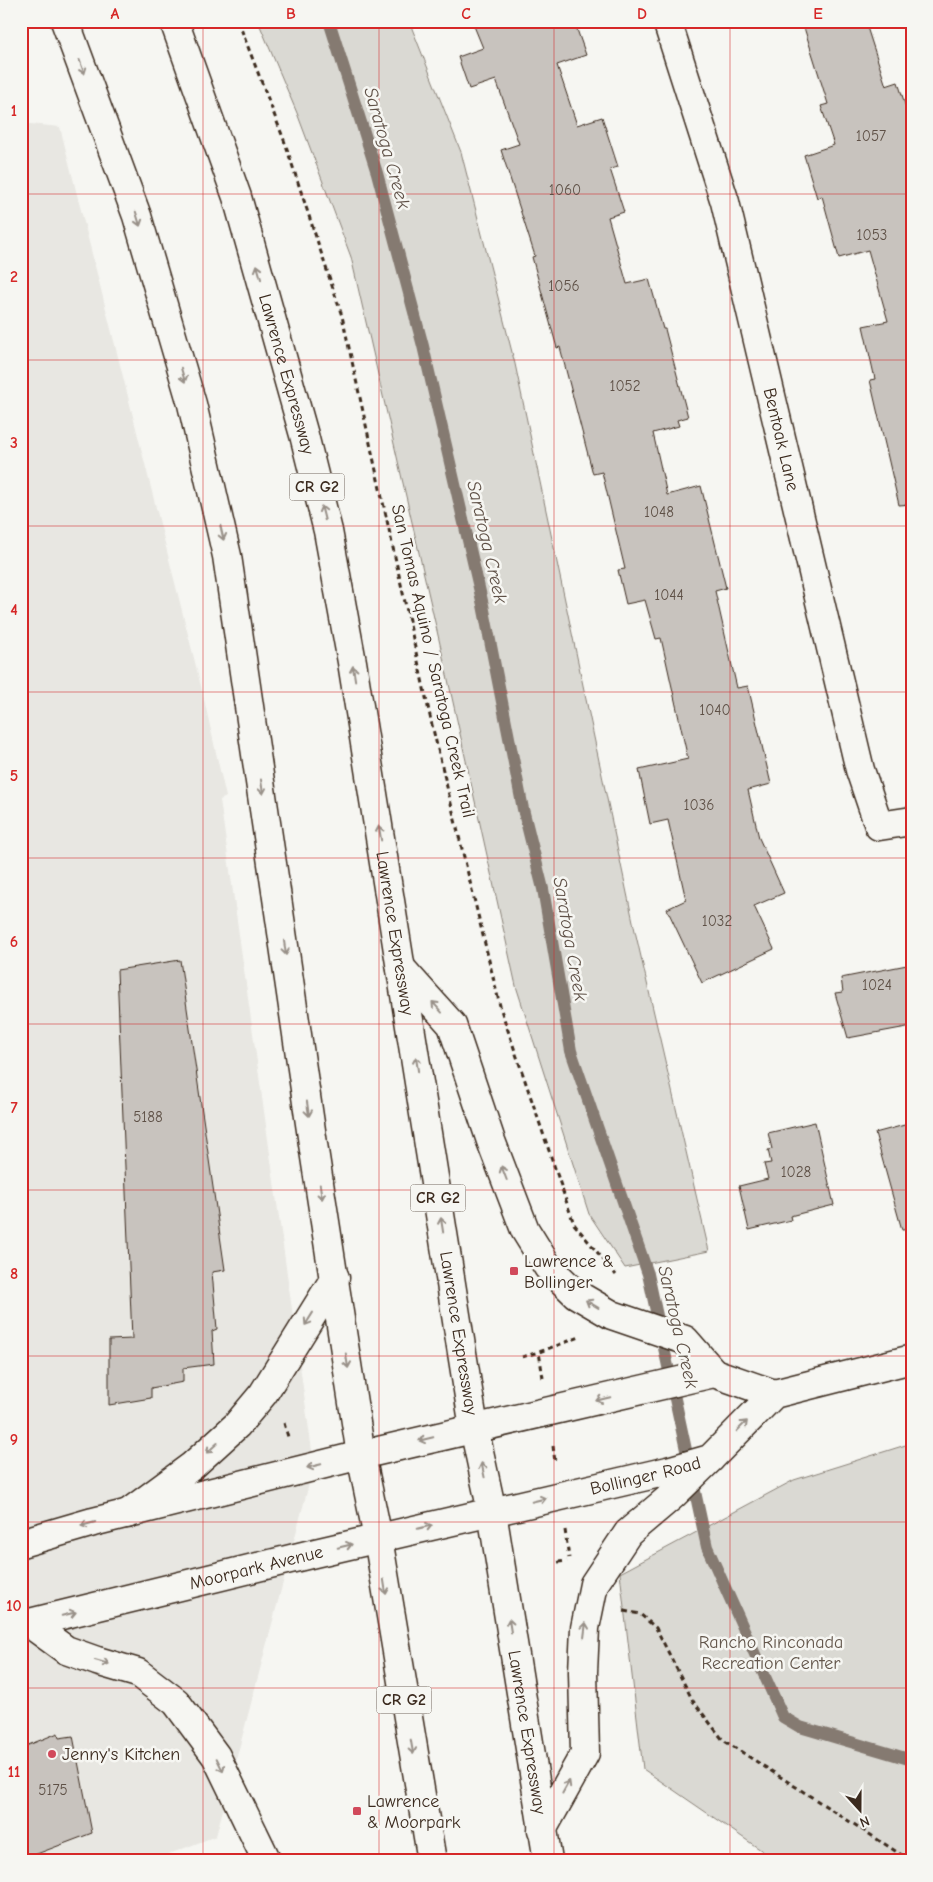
<svg xmlns="http://www.w3.org/2000/svg" width="933" height="1882" font-family="'Comic Neue',sans-serif">
<rect width="100%" height="100%" fill="#f6f6f2"/>
<filter id="ink" filterUnits="userSpaceOnUse"><feTurbulence type="fractalNoise" baseFrequency=".02" numOctaves="2"/><feDisplacementMap in="SourceGraphic" scale="10" xChannelSelector="R" yChannelSelector="G"/><feConvolveMatrix kernelMatrix="1 2 1 2 8 2 1 2 1" color-interpolation-filters="sRGB"/></filter>
<g filter="url(#ink)">
<polygon fill="#e8e7e2" points="21,123 60,127 201,686 226,797 220,800 314,1465 216,1836 151,1861 21,1861"/>
<g fill="#dad9d3" stroke="#8a8278">
<polygon points="258,21 409,21 461,152 515,364 635,931 709,1251 625,1268 589,1214 516,986 443,657 351,257 297,113"/>
<polygon points="912,1443 912,1861 777,1861 643,1769 620,1573 794,1480"/>
</g>
<g fill="none" stroke-linecap="round" stroke-linejoin="round">
<polyline stroke="#857a71" stroke-width="12" points="329,21 377,173 423,346 483,605 523,809 543,889 571,1051 648,1274 707,1547 783,1717 800,1727 912,1760"/>
</g>
<g fill="#c8c3be" stroke="#3b2a1e">
<polygon points="472,21 574,21 586,55 557,65 577,125 602,117 618,167 610,169 624,212 608,217 627,284 649,279 663,329 665,329 688,417 677,420 679,426 653,433 667,495 701,486 726,588 715,591 737,688 748,686 771,784 748,790 759,838 784,893 754,906 774,949 702,983 667,909 686,900 668,820 650,824 639,770 688,759 661,638 656,639 645,600 626,604 618,570 625,569 602,472 593,474 560,347 557,348 532,257 535,256 501,150 519,144 496,80 469,89 458,57 483,48"/>
<polygon points="802,21 865,21 886,86 898,82 912,127 912,504 899,505 870,380 875,379 863,326 888,321 868,250 839,258 822,196 817,198 804,155 834,145 821,106 828,104"/>
<polygon points="180,960 225,1270 212,1272 217,1329 212,1331 214,1364 183,1368 183,1382 151,1388 151,1398 109,1405 109,1340 132,1339 117,970"/>
<polygon points="912,964 912,1026 848,1038 835,993 843,992 841,978"/>
<polygon points="815,1122 834,1205 790,1216 791,1220 749,1230 739,1186 768,1179 764,1164 771,1163 768,1150 772,1149 768,1133"/>
<polygon points="912,1123 912,1229 902,1230 875,1133"/>
<polygon points="58,1733 59,1738 73,1736 92,1833 21,1860 21,1748"/>
</g>
<g fill="none" stroke-linecap="round" stroke-linejoin="round">
<defs>
<g id="minor">
<path id="s1" d="M 667,21 L 725,202 L 860,770 L 879,826 L 912,821"/>
</g>
<g id="secondary">
<polyline points="21,1543 93,1522 361,1455 714,1373 774,1394"/>
<path id="s2" d="M 21,1625 L 315,1553 L 668,1471 L 710,1459 L 774,1394 L 912,1359"/>
</g>
<g id="trunk">
<polyline points="65,21 137,216 192,404 227,556 313,1144 361,1455 378,1538 432,1861"/>
<path id="s3" d="M 174,21 L 237,197 L 304,435 L 328,531 L 352,662 L 474,1428 L 492,1512 L 548,1861"/>
<polyline points="401,968 452,1025 491,1141 525,1230 548,1267 576,1294 612,1315 685,1340 714,1373"/>
<polyline points="127,1514 192,1466 237,1425 263,1394 335,1278"/>
<polyline points="29,1623 66,1650 97,1661 138,1673 176,1702 216,1756 267,1861"/>
<polyline points="542,1830 585,1753 583,1672 585,1628 594,1584 628,1533 673,1495 710,1459"/>
</g>
</defs>
<use href="#minor" stroke="#3b2a1e" stroke-width="31"/>
<use href="#secondary" stroke="#3b2a1e" stroke-width="31"/>
<use href="#trunk" stroke="#3b2a1e" stroke-width="31"/>
<g stroke="#3b2a1e" stroke-width="3" stroke-dasharray="5 4" stroke-linecap="butt">
<polyline points="238,21 284,140 342,316 432,725 501,1010 574,1224 616,1275"/>
<polyline points="522,1357 539,1352"/>
<polyline points="543,1378 539,1352 580,1337"/>
<polyline points="284,1423 288,1437"/>
<polyline points="553,1446 555,1462"/>
<polyline points="565,1530 569,1558"/>
<polyline points="558,1562 567,1561"/>
<polyline points="624,1611 640,1614 656,1628 693,1701 723,1740 911,1861"/>
</g>
<use href="#minor" stroke="#f6f6f2" stroke-width="28"/>
<use href="#secondary" stroke="#f6f6f2" stroke-width="28"/>
<use href="#trunk" stroke="#f6f6f2" stroke-width="28"/>
</g>
<defs><path id="oneway-shaft" d="M-6 0H5M1.5-3L5.5 0L1.5 3" fill="none" stroke-width="1.6" stroke-linecap="round" stroke-linejoin="round" transform="scale(1.25)"/></defs>
<g stroke="#989088">
<use href="#oneway-shaft" transform="translate(82 67) rotate(70)"/>
<use href="#oneway-shaft" transform="translate(138 219) rotate(73)"/>
<use href="#oneway-shaft" transform="translate(259 272) rotate(-106)"/>
<use href="#oneway-shaft" transform="translate(183 375) rotate(74)"/>
<use href="#oneway-shaft" transform="translate(323 513) rotate(-104)"/>
<use href="#oneway-shaft" transform="translate(222 533) rotate(77)"/>
<use href="#oneway-shaft" transform="translate(354 673) rotate(-99)"/>
<use href="#oneway-shaft" transform="translate(262 787) rotate(82)"/>
<use href="#oneway-shaft" transform="translate(380 833) rotate(-99)"/>
<use href="#oneway-shaft" transform="translate(285 948) rotate(82)"/>
<use href="#oneway-shaft" transform="translate(437 1007) rotate(-132)"/>
<use href="#oneway-shaft" transform="translate(417 1064) rotate(-99)"/>
<use href="#oneway-shaft" transform="translate(308 1109) rotate(82)"/>
<use href="#oneway-shaft" transform="translate(504 1173) rotate(-111)"/>
<use href="#oneway-shaft" transform="translate(321 1192) rotate(81)"/>
<use href="#oneway-shaft" transform="translate(442 1225) rotate(-99)"/>
<use href="#oneway-shaft" transform="translate(592 1304) rotate(-149)"/>
<use href="#oneway-shaft" transform="translate(309 1319) rotate(122)"/>
<use href="#oneway-shaft" transform="translate(347 1361) rotate(81)"/>
<use href="#oneway-shaft" transform="translate(603 1399) rotate(167)"/>
<use href="#oneway-shaft" transform="translate(742 1426) rotate(-45)"/>
<use href="#oneway-shaft" transform="translate(426 1439) rotate(167)"/>
<use href="#oneway-shaft" transform="translate(212 1448) rotate(138)"/>
<use href="#oneway-shaft" transform="translate(314 1466) rotate(166)"/>
<use href="#oneway-shaft" transform="translate(483 1470) rotate(-102)"/>
<use href="#oneway-shaft" transform="translate(539 1500) rotate(-13)"/>
<use href="#oneway-shaft" transform="translate(88 1524) rotate(164)"/>
<use href="#oneway-shaft" transform="translate(425 1527) rotate(-13)"/>
<use href="#oneway-shaft" transform="translate(345 1546) rotate(-13)"/>
<use href="#oneway-shaft" transform="translate(385 1587) rotate(81)"/>
<use href="#oneway-shaft" transform="translate(69 1614) rotate(-14)"/>
<use href="#oneway-shaft" transform="translate(510 1626) rotate(-99)"/>
<use href="#oneway-shaft" transform="translate(585 1630) rotate(-83)"/>
<use href="#oneway-shaft" transform="translate(102 1662) rotate(16)"/>
<use href="#oneway-shaft" transform="translate(412 1747) rotate(80)"/>
<use href="#oneway-shaft" transform="translate(220 1765) rotate(64)"/>
<use href="#oneway-shaft" transform="translate(566 1787) rotate(-61)"/>
</g>
</g>
<path fill="none" stroke="#d62828" stroke-width="1" stroke-opacity="0.55" d="M 203,21 L 203,1861M 379,21 L 379,1861M 554,21 L 554,1861M 730,21 L 730,1861M 21,194 L 912,194M 21,360 L 912,360M 21,526 L 912,526M 21,692 L 912,692M 21,858 L 912,858M 21,1024 L 912,1024M 21,1190 L 912,1190M 21,1356 L 912,1356M 21,1522 L 912,1522M 21,1688 L 912,1688"/>
<g fill="#d1495b" stroke="#f6f6f2" stroke-width="2">
<rect x="509" y="1266" width="10" height="10" rx="2.5"/>
<circle cx="52" cy="1754" r="5"/>
<rect x="352" y="1806" width="10" height="10" rx="2.5"/>
</g>
<g text-anchor="middle" dominant-baseline="central" stroke-width="5" stroke-linejoin="round" paint-order="stroke">
<g font-size="15" fill="#5e5046">
<text x="871" y="136">1057</text>
<text x="565" y="190">1060</text>
<text x="872" y="235">1053</text>
<text x="564" y="286">1056</text>
<text x="625" y="386">1052</text>
<text x="659" y="512">1048</text>
<text x="669" y="595">1044</text>
<text x="715" y="710">1040</text>
<text x="699" y="805">1036</text>
<text x="717" y="921">1032</text>
<text x="877" y="985">1024</text>
<text x="148" y="1117">5188</text>
<text x="796" y="1172">1028</text>
<text x="53" y="1790">5175</text>
</g>
<g fill="#f6f6f2" stroke="#73675e" stroke-width="1">
<rect x="289.5" y="473.5" width="55" height="27" rx="4"/>
<rect x="410.5" y="1184.5" width="55" height="27" rx="4"/>
<rect x="376.5" y="1686.5" width="55" height="27" rx="4"/>
</g>
<g font-size="16" font-weight="bold" fill="#3b2a1e">
<text x="317" y="487">CR G2</text>
<text x="438" y="1198">CR G2</text>
<text x="404" y="1700">CR G2</text>
</g>
<g font-size="18" fill="#3b2a1e" stroke="#f6f6f2">
<text stroke="none"><textPath href="#s3" startOffset="371">Lawrence Expressway</textPath></text>
<text stroke="none"><textPath href="#s1" startOffset="434">Bentoak Lane</textPath></text>
<text transform="translate(433 661) rotate(77)">San Tomas Aquino / Saratoga Creek Trail</text>
<text stroke="none"><textPath href="#s3" startOffset="941">Lawrence Expressway</textPath></text>
<text stroke="none"><textPath href="#s3" startOffset="1346">Lawrence Expressway</textPath></text>
<text stroke="none"><textPath href="#s2" startOffset="642">Bollinger Road</textPath></text>
<text stroke="none"><textPath href="#s2" startOffset="242">Moorpark Avenue</textPath></text>
<text stroke="none"><textPath href="#s3" startOffset="1751">Lawrence Expressway</textPath></text>
</g>
<g font-size="18" fill="#3b2a1e" stroke="#f6f6f2" text-anchor="start">
<text x="524" y="1261">Lawrence &amp;<tspan x="524" dy="21">Bollinger</tspan></text>
<text x="62" y="1754">Jenny's Kitchen</text>
<text x="367" y="1801">Lawrence<tspan x="367" dy="21">&amp; Moorpark</tspan></text>
</g>
<g font-size="18" fill="#63564b" stroke="#f6f6f2">
<text x="771" y="1642">Rancho Rinconada<tspan x="771" dy="21">Recreation Center</tspan></text>
</g>
<g font-size="19" font-style="italic" fill="#605248" stroke="#f6f6f2">
<text transform="translate(387 148) rotate(74)">Saratoga Creek</text>
<text transform="translate(487 542) rotate(77)">Saratoga Creek</text>
<text transform="translate(570 939) rotate(80)">Saratoga Creek</text>
<text transform="translate(678 1327) rotate(77)">Saratoga Creek</text>
</g>
</g>
<rect width="933" height="1882" fill="none" stroke="#f6f6f2" stroke-width="55"/>
<g transform="translate(860 1810) rotate(159)" stroke="#f6f6f2" stroke-width="4" paint-order="stroke">
<path d="M0-4L9 19L0 12L-9 19Z" fill="#3b2a1e"/>
<text y="-8" font-size="14" font-weight="bold" text-anchor="middle" fill="#3b2a1e">N</text>
</g>
<rect x="28" y="28" width="878" height="1826" fill="none" stroke="#d62828" stroke-width="2"/>
<g font-size="16" text-anchor="middle" font-weight="bold" fill="#d62828">
<text x="115" y="19">A</text>
<text x="291" y="19">B</text>
<text x="466" y="19">C</text>
<text x="642" y="19">D</text>
<text x="818" y="19">E</text>
<text x="14" y="116">1</text>
<text x="14" y="282">2</text>
<text x="14" y="448">3</text>
<text x="14" y="615">4</text>
<text x="14" y="781">5</text>
<text x="14" y="947">6</text>
<text x="14" y="1113">7</text>
<text x="14" y="1279">8</text>
<text x="14" y="1445">9</text>
<text x="14" y="1611">10</text>
<text x="14" y="1777">11</text>
</g>
</svg>
